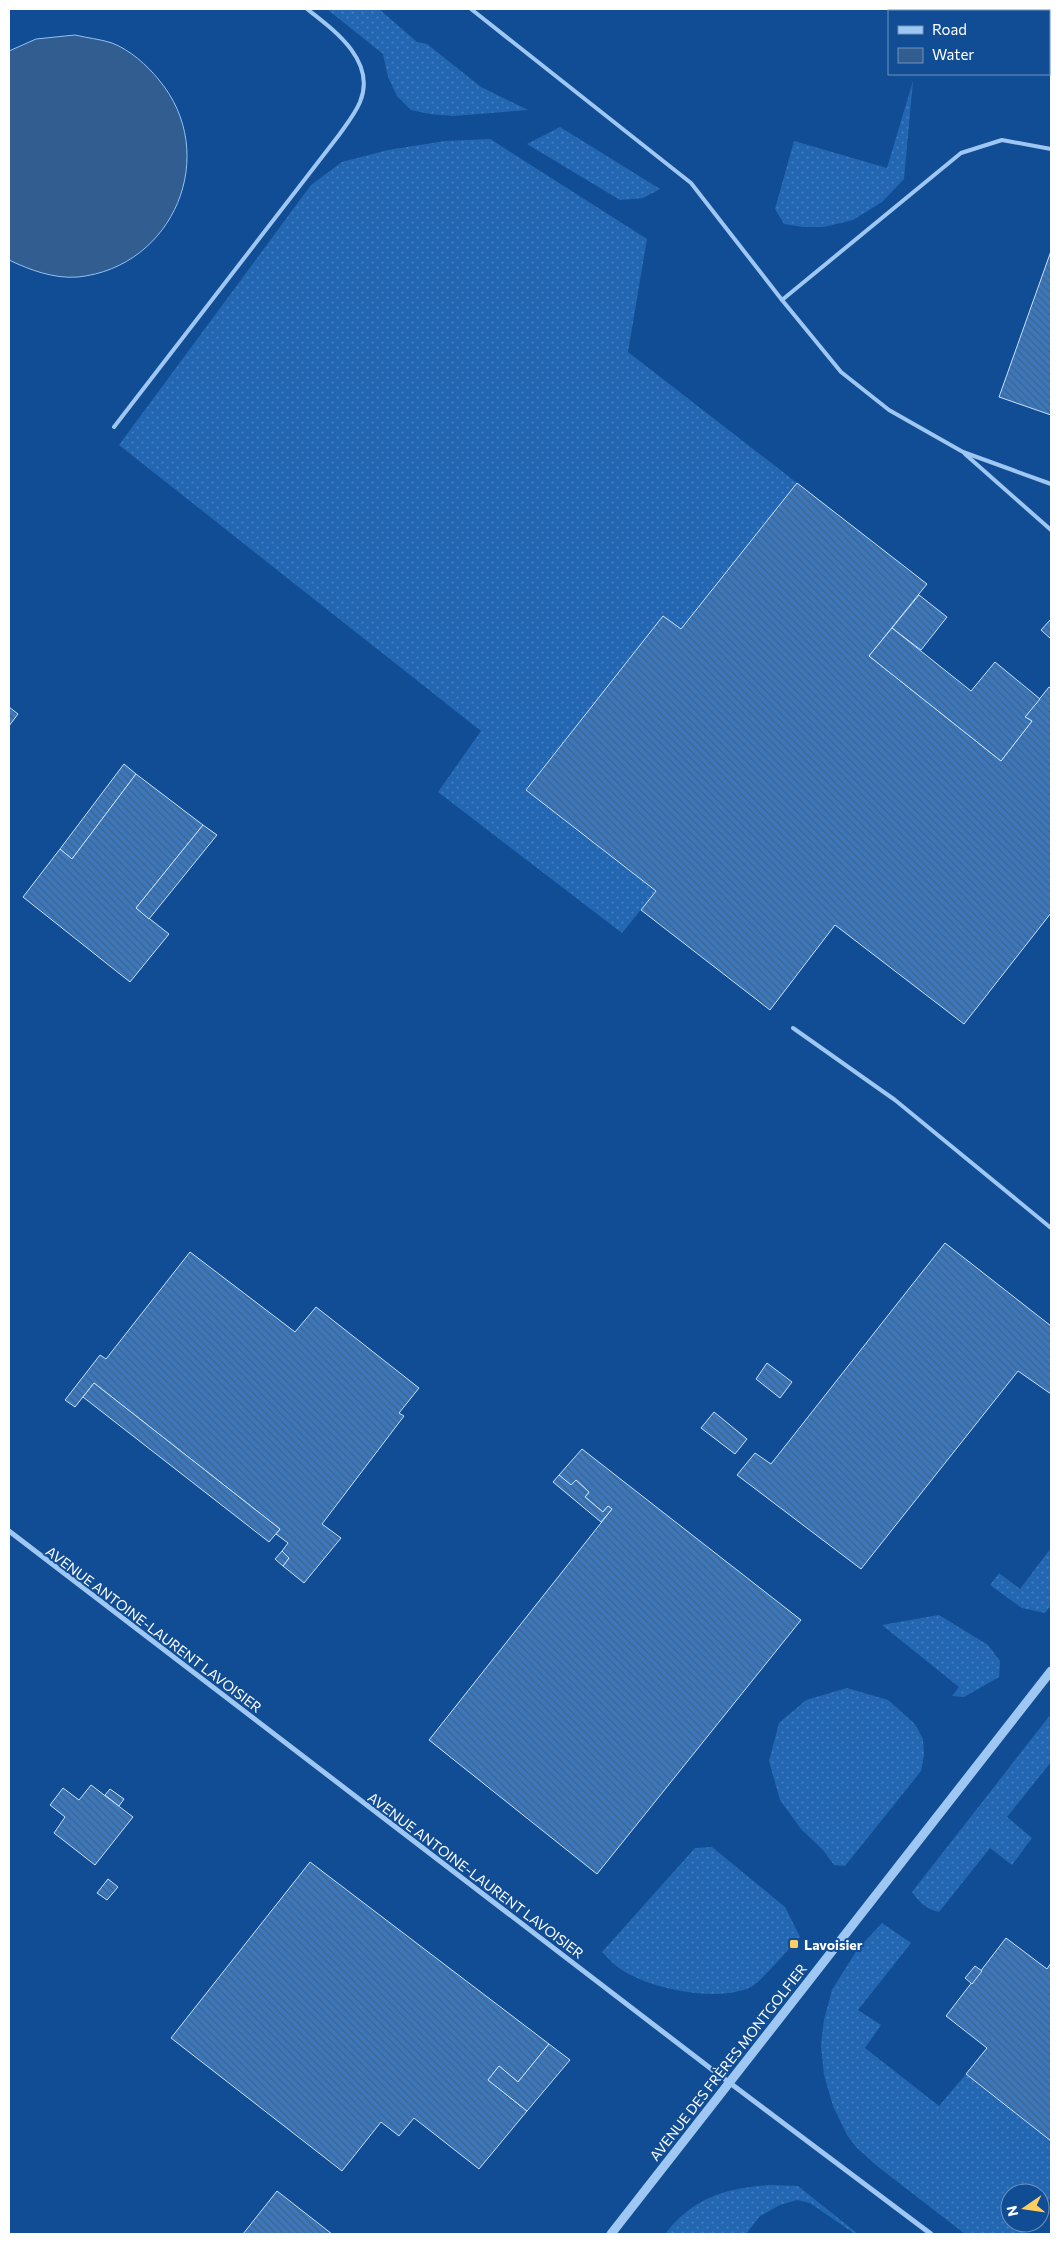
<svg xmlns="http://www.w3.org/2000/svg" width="1060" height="2243" font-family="Commissioner,sans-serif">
<defs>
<pattern id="grass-dots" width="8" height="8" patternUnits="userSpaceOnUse" patternTransform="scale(1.25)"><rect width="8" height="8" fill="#2367b3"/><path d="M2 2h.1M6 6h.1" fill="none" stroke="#447ebe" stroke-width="1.8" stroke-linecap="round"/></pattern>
<pattern id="building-back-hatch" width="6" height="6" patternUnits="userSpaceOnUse" patternTransform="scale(1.25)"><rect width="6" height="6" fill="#3a77bc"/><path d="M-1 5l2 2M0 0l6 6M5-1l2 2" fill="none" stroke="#436284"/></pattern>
</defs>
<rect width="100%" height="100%" fill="#114d94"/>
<g fill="url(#grass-dots)">
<polygon points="327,9 379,9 417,42 427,44 481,87 528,110 453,116 430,114 411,110 397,96 388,77 383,54"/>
<polygon points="913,81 904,179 882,202 853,220 824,227 803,227 784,224 775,209 794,141 887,168"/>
<polygon points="560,127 660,189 643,198 620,200 527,144"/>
<polygon points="490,139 647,239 628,352 797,483 656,891 622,933 438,792 481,731 119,445 311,185 342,162 388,150 445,141"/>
<polygon points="1051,1548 1051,1605 1045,1613 1022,1608 990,1585 999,1573 1020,1589"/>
<polygon points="939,1615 988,1645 1000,1661 999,1677 964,1697 952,1696 959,1687 882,1625"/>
<polygon points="847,1688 888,1700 915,1724 923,1739 924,1755 921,1771 845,1866 834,1865 823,1850 801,1829 780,1800 769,1761 779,1723 806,1700"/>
<path d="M 1051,1714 L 1051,1762 L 1007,1817 L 1032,1838 L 1012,1865 L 990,1848 L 939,1912 C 926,1909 920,1903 912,1892 Z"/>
<path d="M 712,1847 L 785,1907 L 800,1937 C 790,1947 761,1982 751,1987 C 718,2003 651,1989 622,1970 C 614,1965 608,1958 602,1952 L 695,1848 Z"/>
<polygon points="882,1923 911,1943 858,2010 881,2025 865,2048 939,2106 966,2074 1051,2141 1051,2198 1040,2212 1040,2193 1010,2193 1010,2223 1031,2223 1022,2234 965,2234 877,2166 856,2147 847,2135 833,2106 824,2075 821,2046 824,2020 832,1990 857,1950"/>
<path d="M 772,2185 L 798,2186 L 858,2234 L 855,2234 L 810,2203 L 797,2200 L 780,2205 L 760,2216 L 746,2234 L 665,2234 C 694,2197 726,2188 772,2185 Z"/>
</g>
<path fill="#315d91" stroke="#91c2f6" d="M 75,35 C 87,38 100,39 112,43 C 130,50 147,65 159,80 C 221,154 174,267 78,277 C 54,279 30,270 9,260 L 9,51 L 36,39 Z"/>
<g fill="url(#building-back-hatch)" stroke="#c7e1fd">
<polygon points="989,9 1051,9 1051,45 1049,45 1049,11 988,11"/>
<polygon points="1051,251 1051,415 999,397"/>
<polygon points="797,483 927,584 869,656 1001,761 1032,721 1025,717 1049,687 1051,688 1051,913 964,1024 835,925 770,1010 641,910 656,891 526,790 663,616 681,629"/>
<polygon points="919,595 947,617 921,650 892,628"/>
<polygon points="1051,619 1051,639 1041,630"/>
<polygon points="892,628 971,691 995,662 1040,699 1025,717 1032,721 1001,761 869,656"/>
<polygon points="9,707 18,714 9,726"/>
<polygon points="124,764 136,774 72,859 60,849"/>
<polygon points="136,774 203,825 136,908 169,934 130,982 23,897 60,849 72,859"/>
<polygon points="203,825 217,835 149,919 136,908"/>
<polygon points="945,1243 1051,1326 1051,1394 1018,1371 861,1569 737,1475 755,1453 771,1464"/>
<polygon points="190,1252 295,1332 316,1307 419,1388 399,1413 404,1416 322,1524 341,1538 304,1583 283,1566 289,1558 282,1551 288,1543 276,1534 280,1529 94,1383 75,1407 65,1400 100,1355 106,1359"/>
<polygon points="767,1363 792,1382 780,1398 756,1379"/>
<polygon points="94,1383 280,1529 269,1542 83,1397"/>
<polygon points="714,1412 747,1439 735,1454 701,1428"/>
<polygon points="582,1449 801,1620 597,1874 429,1740 612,1509 608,1506 603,1512 585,1497 589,1492 576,1480 571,1485 559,1475"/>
<polygon points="559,1475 571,1485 576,1480 589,1492 585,1497 603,1512 608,1506 612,1509 601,1522 553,1482"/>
<polygon points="282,1551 289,1558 283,1566 275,1559"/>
<polygon points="91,1785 133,1817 95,1865 54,1833 65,1817 50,1805 63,1788 79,1800"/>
<polygon points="110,1789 124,1799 119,1806 105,1795"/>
<polygon points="310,1862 549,2044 518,2082 499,2066 488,2080 527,2111 479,2169 414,2118 399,2136 381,2122 342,2171 171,2038"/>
<polygon points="108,1879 118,1887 107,1900 97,1893"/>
<polygon points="1006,1938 1047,1969 1051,1963 1051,2141 966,2074 987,2048 946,2016"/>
<polygon points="975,1966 982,1971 972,1984 965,1978"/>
<polygon points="549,2044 570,2060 527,2111 488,2080 499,2066 518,2082"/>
<polygon points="277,2191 332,2234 243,2234"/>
</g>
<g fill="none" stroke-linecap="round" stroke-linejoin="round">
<g stroke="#9fc7f3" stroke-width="4">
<polyline points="471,9 691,183 782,300 841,372 889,410 963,452 1051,484"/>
<polyline points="782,300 961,153 1002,140 1051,149"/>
<path d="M 114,427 L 339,135 C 346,125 355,114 360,102 C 377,61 334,30 307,9"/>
<polyline points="965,454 1051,530"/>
<polyline points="793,1028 895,1100 1051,1228"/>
</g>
<polyline stroke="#9fc7f3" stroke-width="5" points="9,1531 714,2071 931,2234"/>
<polyline stroke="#9fc7f3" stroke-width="9" points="611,2234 1051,1671"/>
</g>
<rect fill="#ffce61" stroke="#114d94" stroke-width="2" x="789" y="1939" width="10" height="10" rx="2.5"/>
<g text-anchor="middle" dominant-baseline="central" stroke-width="4" stroke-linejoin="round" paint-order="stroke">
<g font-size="14" fill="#fff" stroke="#114d94">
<text transform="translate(154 1629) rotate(37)">AVENUE ANTOINE-LAURENT LAVOISIER</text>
<text transform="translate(476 1875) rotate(37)">AVENUE ANTOINE-LAURENT LAVOISIER</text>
<text transform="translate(728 2062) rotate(-52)">AVENUE DES FRÈRES MONTGOLFIER</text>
</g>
<g font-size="14" font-weight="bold" fill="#fff" stroke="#114d94" text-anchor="start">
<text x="804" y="1944">Lavoisier</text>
</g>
</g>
<rect width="1060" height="2243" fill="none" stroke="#ffffff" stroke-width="20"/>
<rect x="888" y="10" width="162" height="65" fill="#114d94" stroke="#7094bf"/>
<rect x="898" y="26" width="25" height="8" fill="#9fc7f3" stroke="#7094bf"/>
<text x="932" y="35" font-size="15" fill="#ffffff">Road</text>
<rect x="898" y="48" width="25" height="15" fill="#315d91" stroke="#7094bf"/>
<text x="932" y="60" font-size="15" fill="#ffffff">Water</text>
<g transform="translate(1025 2208) rotate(257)"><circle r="24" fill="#114d94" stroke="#7094bf"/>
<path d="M0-4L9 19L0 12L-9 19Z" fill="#ffce61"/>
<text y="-8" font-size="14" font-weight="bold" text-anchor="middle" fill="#ffffff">N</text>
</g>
</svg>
